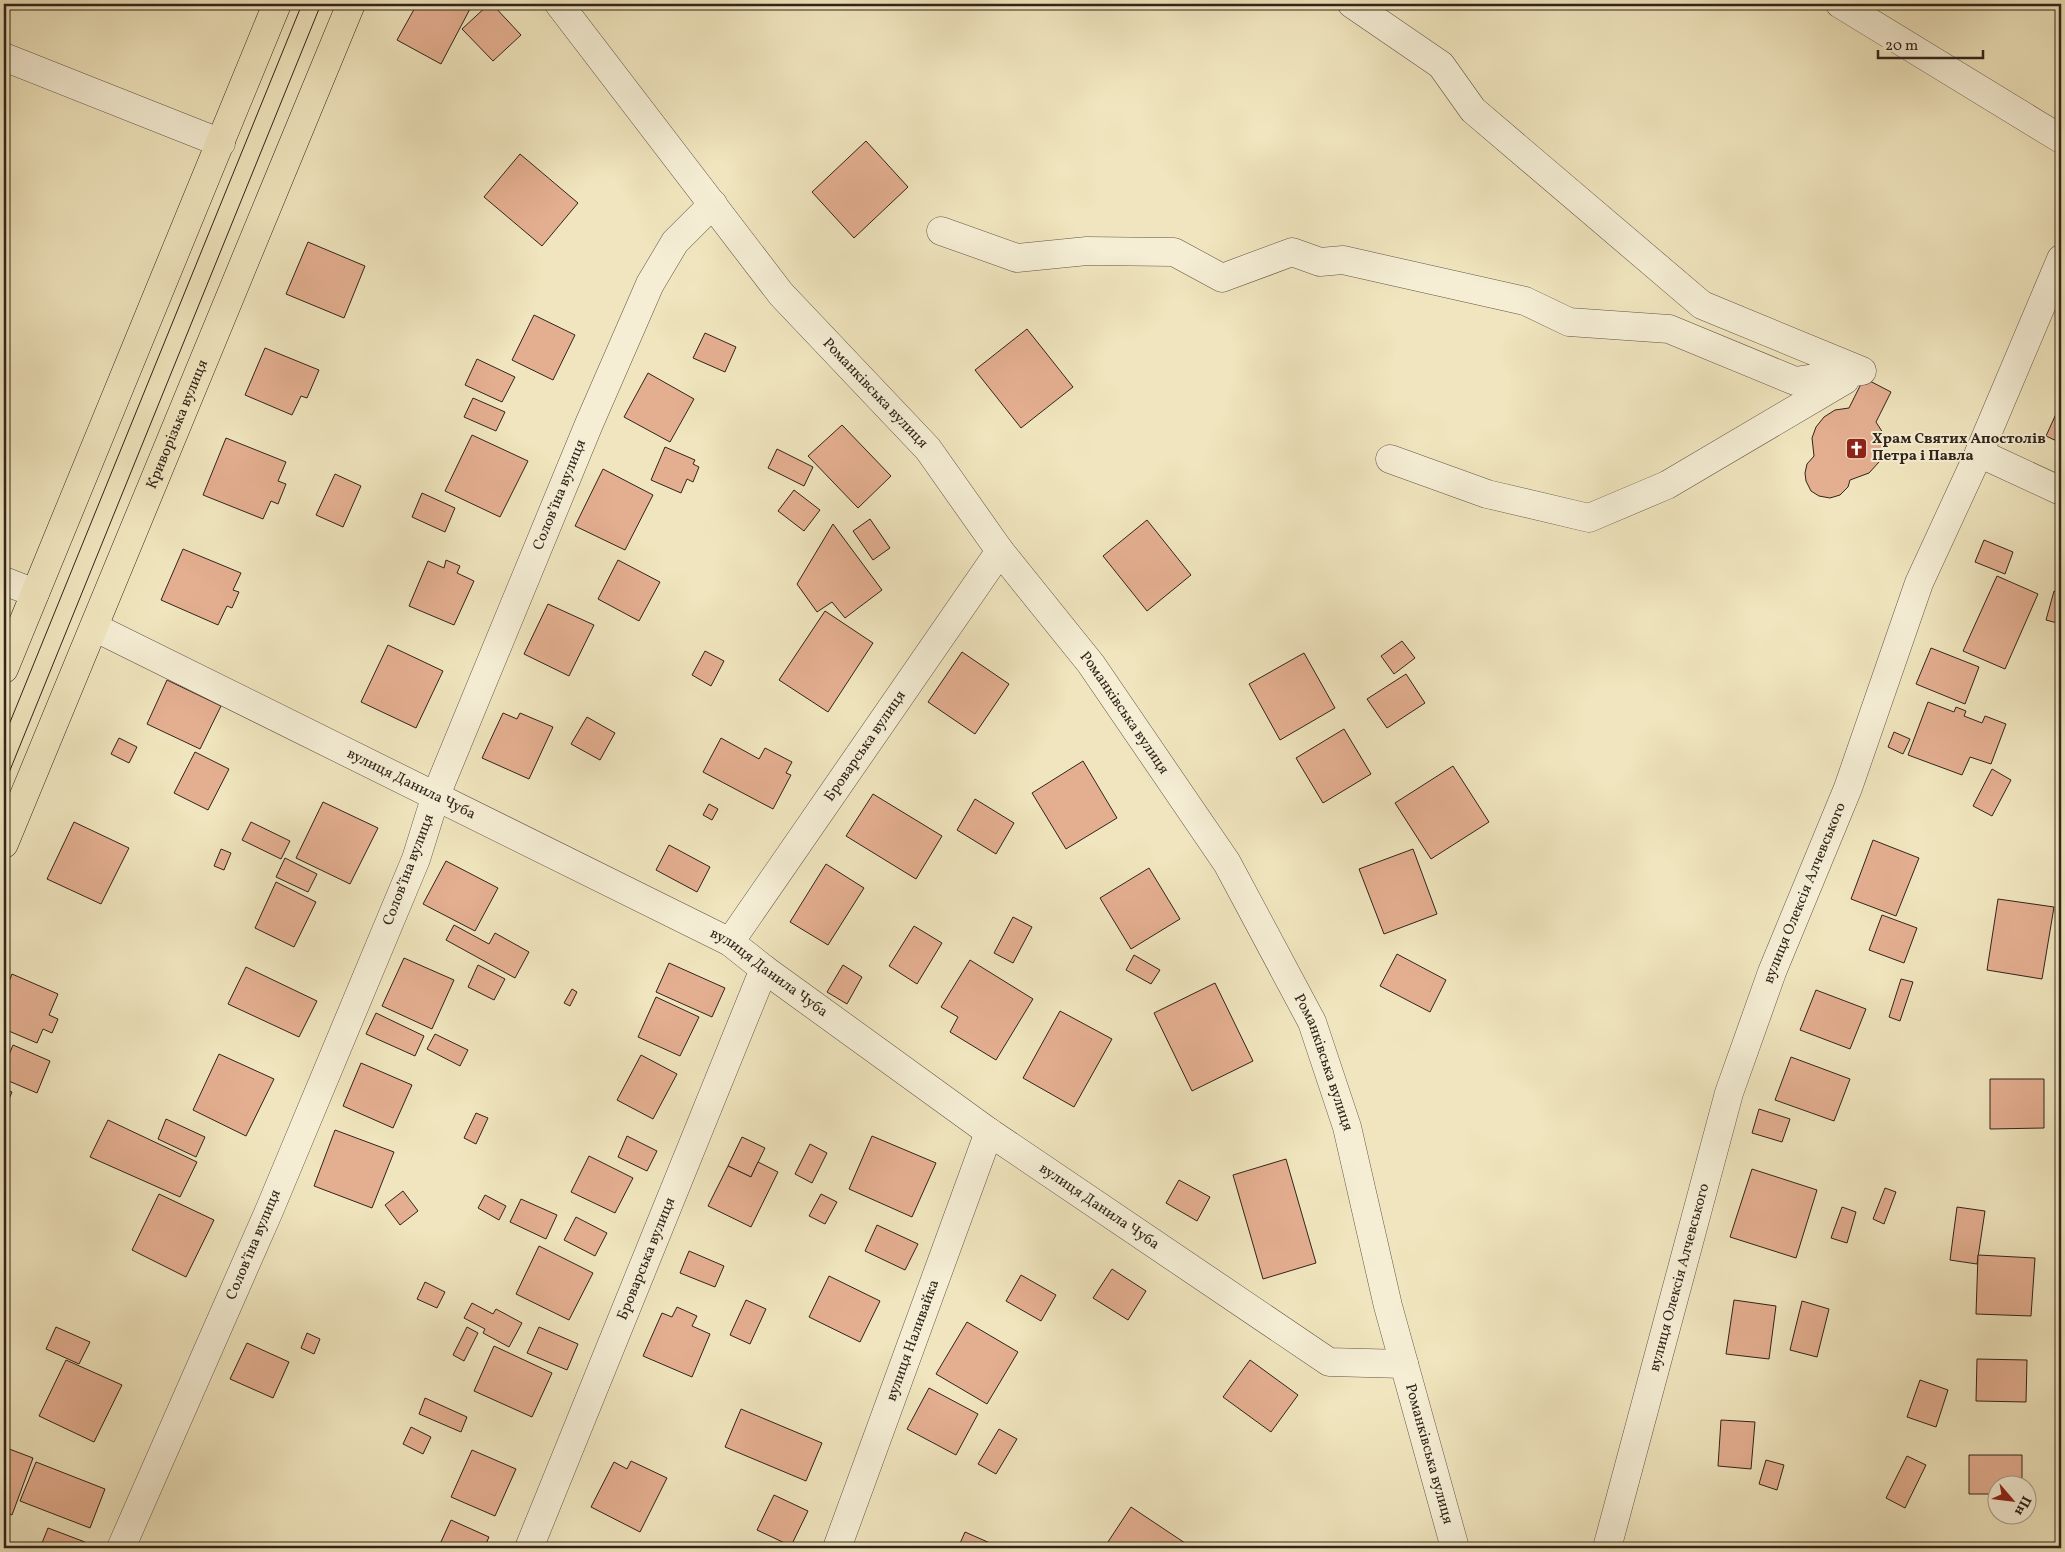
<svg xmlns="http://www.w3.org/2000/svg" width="2065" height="1552" font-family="Vollkorn,serif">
<rect width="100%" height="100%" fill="#f0e5be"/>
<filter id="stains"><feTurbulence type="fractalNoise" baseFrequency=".004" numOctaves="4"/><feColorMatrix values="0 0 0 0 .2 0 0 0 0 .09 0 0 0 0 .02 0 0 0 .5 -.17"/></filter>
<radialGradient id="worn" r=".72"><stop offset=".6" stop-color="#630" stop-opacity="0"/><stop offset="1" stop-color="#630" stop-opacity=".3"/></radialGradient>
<g fill="#e4af91" stroke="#31241a">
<polygon points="417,4 464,4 471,7 441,64 397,40"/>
<polygon points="489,4 492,4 521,35 493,61 462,29"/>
<polygon points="866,141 908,187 854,238 812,192"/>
<polygon points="520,154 578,203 542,246 484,197"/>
<polygon points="308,242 365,266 344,318 286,294"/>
<polygon points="534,315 575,335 553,380 512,360"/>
<polygon points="1027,329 1073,387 1021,428 975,370"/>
<polygon points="705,333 736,347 725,372 693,358"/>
<polygon points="265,348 319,370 307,398 301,396 292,415 245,395"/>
<polygon points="477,359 515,377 502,402 465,385"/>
<polygon points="648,373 694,399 670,442 624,417"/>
<polygon points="1864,378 1891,392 1876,422 1883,433 1884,449 1879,462 1869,473 1850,480 1848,487 1840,495 1830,498 1819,496 1811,491 1806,481 1805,473 1807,464 1814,456 1812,438 1816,427 1824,417 1835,410 1849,408"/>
<polygon points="473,398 505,412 496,431 464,417"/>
<polygon points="2061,403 2061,443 2046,436"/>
<polygon points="842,425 891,476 858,508 808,456"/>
<polygon points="472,435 528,461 500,517 445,491"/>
<polygon points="226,438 286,462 278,481 286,484 278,504 271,501 263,519 203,495"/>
<polygon points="665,447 695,460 693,464 699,467 693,482 687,479 681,493 651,480"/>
<polygon points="777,449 813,467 804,486 768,468"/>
<polygon points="603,469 653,495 625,550 575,526"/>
<polygon points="335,474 361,486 343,527 316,515"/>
<polygon points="794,490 820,510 804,531 778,511"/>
<polygon points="422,493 455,508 445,532 412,517"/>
<polygon points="870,519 890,548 873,560 853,531"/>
<polygon points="1147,520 1191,575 1147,611 1103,556"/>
<polygon points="833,524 882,590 845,618 832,602 817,612 797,584"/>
<polygon points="1984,540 2013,552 2005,574 1975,562"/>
<polygon points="183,549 241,573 233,590 239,592 232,608 227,606 218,625 161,600"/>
<polygon points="446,560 460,566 457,573 474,581 454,625 409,606 428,561 444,568"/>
<polygon points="618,560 660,582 639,621 598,599"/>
<polygon points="1997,576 2038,594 2005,669 1963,651"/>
<polygon points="2054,591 2061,593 2061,624 2046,620"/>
<polygon points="548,604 594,625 569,676 524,654"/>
<polygon points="825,611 873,643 828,712 779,680"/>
<polygon points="1402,641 1415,658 1394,674 1381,656"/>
<polygon points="388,645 443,671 416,728 361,702"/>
<polygon points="1931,648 1979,667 1965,704 1916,684"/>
<polygon points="705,651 724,661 711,686 692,675"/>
<polygon points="962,652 1009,684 975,734 928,702"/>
<polygon points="1304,653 1335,708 1280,740 1249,684"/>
<polygon points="1406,674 1425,703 1387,728 1367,699"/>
<polygon points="167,680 221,706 200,749 147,724"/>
<polygon points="1928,702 1954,712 1956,707 1966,711 1964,716 1982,723 1985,716 2006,724 1991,764 1970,757 1962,775 1908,755"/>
<polygon points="503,713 517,719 520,713 553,727 529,779 482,758"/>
<polygon points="587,717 615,733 600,760 571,744"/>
<polygon points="1344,729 1371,774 1323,803 1296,758"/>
<polygon points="1894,732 1910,739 1903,754 1888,747"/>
<polygon points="119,738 137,747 129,763 111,754"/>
<polygon points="721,738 759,759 765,748 792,762 786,773 791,775 773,809 703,772"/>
<polygon points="195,752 229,769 208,810 174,793"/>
<polygon points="1083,761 1117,818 1066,849 1032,793"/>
<polygon points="1453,766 1489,822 1431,859 1395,803"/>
<polygon points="1992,769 2011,780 1992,816 1973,806"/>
<polygon points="873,794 942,836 916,879 846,836"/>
<polygon points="975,799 1014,823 996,854 957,830"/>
<polygon points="323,802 378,828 350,884 296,858"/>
<polygon points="709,804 718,809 712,820 703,815"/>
<polygon points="74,822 129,848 101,904 47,879"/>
<polygon points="251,822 290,841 281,859 242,840"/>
<polygon points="1873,840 1919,858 1896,916 1851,899"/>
<polygon points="669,845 710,867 697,892 656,870"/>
<polygon points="221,849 231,853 224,870 214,866"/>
<polygon points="1413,849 1437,914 1384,934 1359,869"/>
<polygon points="285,858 317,874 308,892 276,877"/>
<polygon points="446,861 498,888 475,931 423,904"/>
<polygon points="826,864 864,888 828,945 790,922"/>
<polygon points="1149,868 1180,919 1131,949 1100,898"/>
<polygon points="276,882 316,902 294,947 255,928"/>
<polygon points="1998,899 2054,907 2042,979 1987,970"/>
<polygon points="1882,915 1917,928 1904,963 1869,950"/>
<polygon points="1013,917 1032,927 1013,963 994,953"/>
<polygon points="454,925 489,944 495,933 529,952 515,978 446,940"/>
<polygon points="914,926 942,943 917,984 889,966"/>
<polygon points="1397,954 1446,980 1430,1012 1380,986"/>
<polygon points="1134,955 1160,970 1151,984 1126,970"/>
<polygon points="404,958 454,980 432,1029 382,1006"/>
<polygon points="970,960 1033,999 996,1060 950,1032 958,1017 941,1007"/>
<polygon points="669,963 725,988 712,1017 656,992"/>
<polygon points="478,965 505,979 494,1000 468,987"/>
<polygon points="843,965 862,977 847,1004 827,992"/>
<polygon points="246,967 317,1001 299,1037 228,1004"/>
<polygon points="12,974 58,994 49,1015 58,1019 52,1033 43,1029 37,1043 4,1029 4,994"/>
<polygon points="1901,979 1913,982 1900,1021 1889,1017"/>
<polygon points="1215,983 1253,1061 1192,1091 1154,1013"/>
<polygon points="572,989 577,992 570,1006 564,1003"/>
<polygon points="1816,990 1866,1009 1850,1049 1800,1030"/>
<polygon points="656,997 699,1017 680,1056 638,1037"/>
<polygon points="1060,1011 1112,1039 1074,1107 1023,1078"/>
<polygon points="376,1013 424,1036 415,1056 366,1034"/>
<polygon points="435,1034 468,1050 460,1066 427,1049"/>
<polygon points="13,1045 50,1061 37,1093 4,1079 4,1067"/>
<polygon points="219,1054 274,1079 246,1136 193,1110"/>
<polygon points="641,1055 677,1074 653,1119 617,1100"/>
<polygon points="1791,1057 1850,1079 1834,1121 1775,1100"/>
<polygon points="361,1063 412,1085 393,1128 343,1106"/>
<polygon points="1990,1079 2044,1079 2044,1128 1990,1129"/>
<polygon points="4,1089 12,1092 4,1111"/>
<polygon points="1759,1109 1790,1119 1782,1142 1752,1133"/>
<polygon points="476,1113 488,1118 476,1144 464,1138"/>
<polygon points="166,1119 205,1137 196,1157 158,1139"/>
<polygon points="108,1120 197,1162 180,1197 90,1157"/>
<polygon points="335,1130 394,1152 372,1208 314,1186"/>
<polygon points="627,1136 657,1151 647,1171 618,1157"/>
<polygon points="872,1136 936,1163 912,1217 849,1189"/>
<polygon points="742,1137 765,1148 751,1177 728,1166"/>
<polygon points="810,1144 827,1153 812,1183 795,1174"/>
<polygon points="589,1156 633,1178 615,1213 571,1192"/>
<polygon points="1286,1159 1316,1263 1263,1279 1233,1175"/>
<polygon points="758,1162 778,1172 751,1227 708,1206 728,1166 751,1177"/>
<polygon points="1752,1169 1817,1190 1796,1258 1730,1237"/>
<polygon points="1179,1180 1210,1197 1197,1221 1166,1203"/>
<polygon points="1885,1188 1896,1192 1884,1224 1873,1219"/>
<polygon points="403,1191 418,1211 400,1225 385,1205"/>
<polygon points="159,1194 214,1220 186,1277 132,1250"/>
<polygon points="821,1194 837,1202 825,1224 809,1216"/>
<polygon points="485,1195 506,1206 499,1220 478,1208"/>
<polygon points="521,1199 557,1215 546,1239 510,1222"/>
<polygon points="1842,1207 1856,1212 1847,1243 1831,1238"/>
<polygon points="1957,1207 1985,1211 1977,1264 1950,1260"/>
<polygon points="576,1217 607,1233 595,1256 564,1240"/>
<polygon points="877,1225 918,1244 905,1270 865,1251"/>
<polygon points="539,1246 593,1273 569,1320 516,1294"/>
<polygon points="689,1251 724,1266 715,1287 680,1273"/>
<polygon points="1978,1255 2035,1258 2031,1316 1976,1314"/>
<polygon points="1112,1269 1146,1291 1128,1320 1093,1298"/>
<polygon points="1021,1275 1056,1295 1041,1321 1006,1301"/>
<polygon points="829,1276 880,1301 860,1342 809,1317"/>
<polygon points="425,1282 445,1292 437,1308 417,1299"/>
<polygon points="746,1300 766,1309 750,1344 730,1335"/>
<polygon points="1734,1300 1776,1306 1769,1359 1726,1354"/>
<polygon points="1802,1301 1829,1309 1817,1357 1790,1350"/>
<polygon points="472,1303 493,1314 496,1309 522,1323 509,1347 483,1333 485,1329 464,1318"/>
<polygon points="677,1307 697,1316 692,1326 710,1334 692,1377 643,1356 662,1313 672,1317"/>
<polygon points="967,1322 1018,1352 987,1404 936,1374"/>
<polygon points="56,1327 90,1342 79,1364 46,1349"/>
<polygon points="467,1327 478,1333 464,1361 453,1355"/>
<polygon points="539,1327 578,1344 567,1370 527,1353"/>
<polygon points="307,1333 320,1339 314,1354 301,1348"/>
<polygon points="247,1343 289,1362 273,1398 230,1379"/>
<polygon points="494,1346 552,1373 532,1417 474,1391"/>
<polygon points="1977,1359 2027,1360 2026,1402 1976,1401"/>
<polygon points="66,1360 122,1385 94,1442 39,1416"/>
<polygon points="1250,1360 1298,1395 1271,1432 1223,1397"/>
<polygon points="1920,1380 1948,1390 1936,1427 1907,1417"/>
<polygon points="929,1388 978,1414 956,1455 907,1429"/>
<polygon points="425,1398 467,1417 461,1432 419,1414"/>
<polygon points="741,1409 822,1443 806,1481 725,1447"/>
<polygon points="1721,1420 1755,1422 1751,1469 1718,1466"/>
<polygon points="411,1427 431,1437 423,1454 403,1444"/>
<polygon points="999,1429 1017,1439 996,1474 978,1464"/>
<polygon points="4,1447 33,1458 12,1515 4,1512"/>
<polygon points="472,1450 516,1469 495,1516 451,1497"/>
<polygon points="1969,1455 2022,1455 2022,1484 1998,1484 1998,1494 1969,1494"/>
<polygon points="1907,1456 1926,1465 1905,1508 1886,1498"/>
<polygon points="1766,1460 1784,1465 1777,1490 1759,1484"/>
<polygon points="631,1461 667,1478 640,1532 591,1507 614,1462 627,1469"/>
<polygon points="36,1462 105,1489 90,1528 20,1501"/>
<polygon points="774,1495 808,1511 791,1546 757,1530"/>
<polygon points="1131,1507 1185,1543 1182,1548 1104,1548"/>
<polygon points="451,1520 489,1537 484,1548 450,1548 440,1544"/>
<polygon points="48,1528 85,1542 82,1548 40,1548"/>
<polygon points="965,1532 999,1547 998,1548 958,1548"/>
</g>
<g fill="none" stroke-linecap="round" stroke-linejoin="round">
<defs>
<g id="minor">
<path id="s1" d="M 559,4 L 781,294 L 928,449 L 1000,551 L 1091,664 L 1227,863 L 1312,1022 L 1347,1127 L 1388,1306 L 1455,1548"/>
<polyline points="1840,4 2061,139"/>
<polyline points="4,57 221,143"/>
<polyline points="941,231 1017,258 1087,251 1174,252 1222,278 1292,252 1320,262 1343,260 1525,301 1569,322 1669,329 1795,381 1862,371 1702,305 1473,110 1441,65 1352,4"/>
<polyline points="1979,453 2061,491"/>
<polyline points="1390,459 1487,494 1589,518 1667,485 1845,380"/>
<polyline points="4,581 35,593"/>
<path id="s2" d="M 94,627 L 730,942 L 764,969 L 989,1132 L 1329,1362 L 1404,1364"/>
<path id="s3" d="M 730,942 L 1000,551"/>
<polyline points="121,1548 269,1211 416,859 436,795 589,424 650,284 675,242 713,204"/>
<path id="s4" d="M 529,1548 L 764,969"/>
<path id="s5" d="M 837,1548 L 989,1132"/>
<path id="s6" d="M 1607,1548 L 1729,1093 L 1772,972 L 1848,788 L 1919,583 L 1979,453 L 2061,259"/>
</g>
<g id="major">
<polyline points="4,669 277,4"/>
<path id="s7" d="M 4,844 L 351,4"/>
</g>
</defs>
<use href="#minor" stroke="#615443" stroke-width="29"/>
<use href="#major" stroke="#31241a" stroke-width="29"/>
<use href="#minor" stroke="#f5eed5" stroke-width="28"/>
<use href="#major" stroke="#f0e5be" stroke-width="28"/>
<g stroke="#31241a" stroke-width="1">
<polyline points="4,737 302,4"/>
<polyline points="4,785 321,4"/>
</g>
</g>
<defs>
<symbol id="church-square" viewBox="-11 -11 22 22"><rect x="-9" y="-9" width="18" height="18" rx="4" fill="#8f2418" stroke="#f5eed5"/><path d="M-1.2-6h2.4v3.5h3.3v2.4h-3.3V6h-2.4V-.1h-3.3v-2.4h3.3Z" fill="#fff"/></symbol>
</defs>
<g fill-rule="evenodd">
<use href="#church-square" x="1844" y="436" width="25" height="25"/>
</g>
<g text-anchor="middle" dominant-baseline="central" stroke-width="4" stroke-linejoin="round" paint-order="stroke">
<g font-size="15" fill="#31241a" stroke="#f5eed5">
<text stroke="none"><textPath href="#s1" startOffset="502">Романківська вулиця</textPath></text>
<text stroke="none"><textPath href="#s7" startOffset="454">Криворізька вулиця</textPath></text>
<text transform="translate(560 495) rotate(-68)">Соловʼїна вулиця</text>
<text stroke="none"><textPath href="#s1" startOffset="908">Романківська вулиця</textPath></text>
<text stroke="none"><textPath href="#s3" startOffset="238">Броварська вулиця</textPath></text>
<text stroke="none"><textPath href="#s2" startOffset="354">вулиця Данила Чуба</textPath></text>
<text transform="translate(409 870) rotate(-69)">Соловʼїна вулиця</text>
<text stroke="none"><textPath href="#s6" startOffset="685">вулиця Олексія Алчевського</textPath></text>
<text stroke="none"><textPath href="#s2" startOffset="759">вулиця Данила Чуба</textPath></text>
<text stroke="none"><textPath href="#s1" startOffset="1312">Романківська вулиця</textPath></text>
<text stroke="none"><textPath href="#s2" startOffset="1164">вулиця Данила Чуба</textPath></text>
<text transform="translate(254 1245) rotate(-67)">Соловʼїна вулиця</text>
<text stroke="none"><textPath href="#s4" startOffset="312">Броварська вулиця</textPath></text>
<text stroke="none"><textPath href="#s6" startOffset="280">вулиця Олексія Алчевського</textPath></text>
<text stroke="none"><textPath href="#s5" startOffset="221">вулиця Наливайка</textPath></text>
<text stroke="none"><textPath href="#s1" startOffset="1718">Романківська вулиця</textPath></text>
</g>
<g font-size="15" font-weight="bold" fill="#31241a" stroke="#f5eed5" text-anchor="start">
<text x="1872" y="439">Храм Святих Апостолів<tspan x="1872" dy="17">Петра і Павла</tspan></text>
</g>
</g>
<rect width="2065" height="1552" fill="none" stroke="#f0e5be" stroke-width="20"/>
<rect x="5" y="5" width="2055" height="1542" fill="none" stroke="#31241a" stroke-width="2.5"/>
<rect x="10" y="10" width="2045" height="1532" fill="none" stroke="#31241a"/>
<g transform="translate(2012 1500) rotate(118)"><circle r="24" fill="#f5eed5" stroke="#a79d8a"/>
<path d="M0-4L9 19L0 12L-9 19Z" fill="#8f2418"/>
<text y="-8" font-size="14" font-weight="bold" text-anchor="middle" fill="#31241a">Пн</text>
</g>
<path d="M1878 50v8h105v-8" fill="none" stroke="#31241a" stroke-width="2.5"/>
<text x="1885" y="50" font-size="15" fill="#31241a" stroke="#f5eed5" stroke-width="4" paint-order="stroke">20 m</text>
<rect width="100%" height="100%" filter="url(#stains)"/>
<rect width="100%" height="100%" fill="url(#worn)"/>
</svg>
